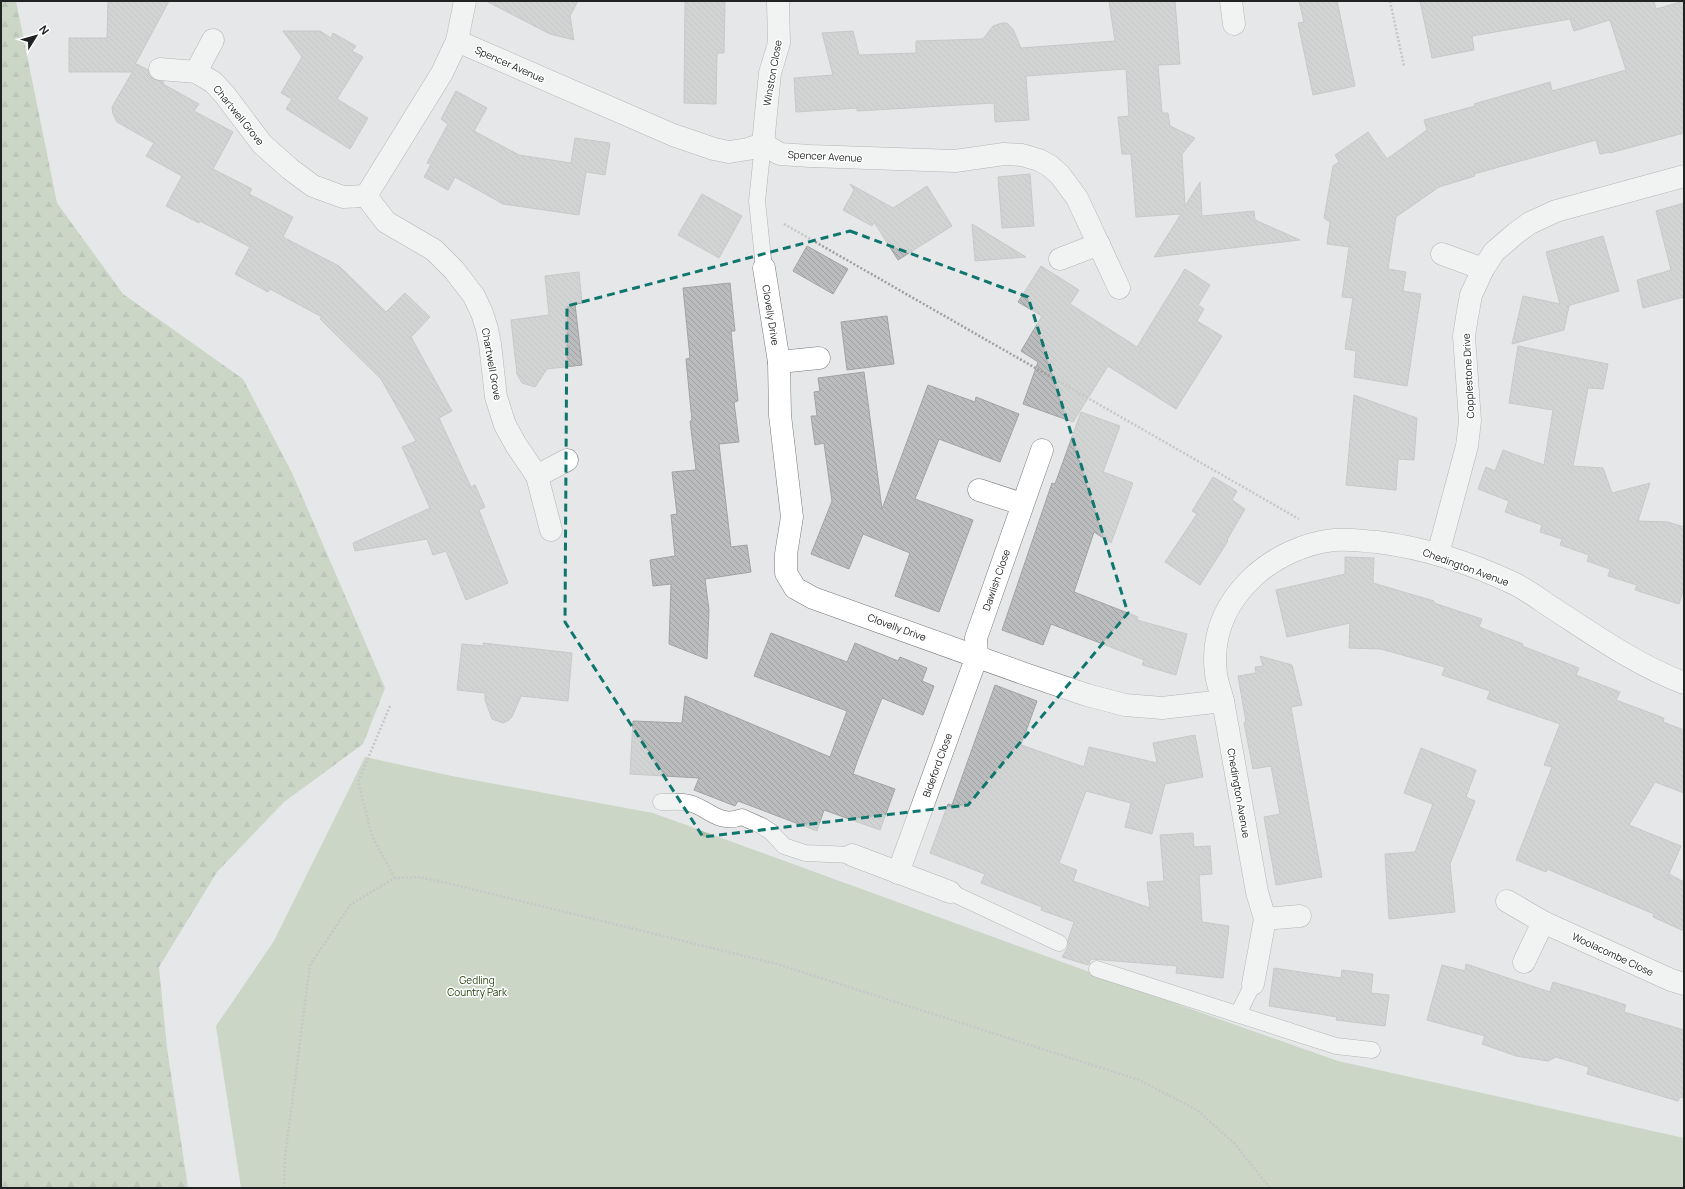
<svg xmlns="http://www.w3.org/2000/svg" width="1685" height="1189" font-family="Manrope,sans-serif">
<defs>
<pattern id="forest-firs" width="22" height="20" patternUnits="userSpaceOnUse"><rect width="22" height="20" fill="#abc0a0"/><path d="M5 1l3.5 6h-7zM16 11l3.5 6h-7z" fill="#8b9c82"/></pattern>
<pattern id="building-back-hatch" width="6" height="6" patternUnits="userSpaceOnUse"><rect width="6" height="6" fill="#bbbcbd"/><path d="M-1 5l2 2M0 0l6 6M5-1l2 2" fill="none" stroke="#a0a1a2"/></pattern>
</defs>
<rect width="100%" height="100%" fill="#e6e7e8"/>
<polygon fill="url(#forest-firs)" points="1,1 16,1 57,203 123,294 243,379 292,473 385,688 363,744 284,802 217,872 159,967 167,1048 188,1188 1,1188"/>
<polygon fill="#abc0a0" points="365,757 452,776 653,813 1199,1012 1338,1061 1684,1138 1684,1188 241,1188 216,1026 274,941"/>
<g fill="url(#building-back-hatch)" stroke="#a2a3a3">
<polygon points="108,1 169,1 131,72 69,72 69,38 107,38"/>
<polygon points="486,1 578,1 570,16 574,40 550,34"/>
<polygon points="685,1 725,1 724,53 717,53 716,104 684,103"/>
<polygon points="1109,1 1175,1 1180,64 1158,65 1162,113 1168,113 1170,126 1195,138 1182,154 1185,206 1200,182 1202,216 1254,211 1255,220 1300,240 1154,257 1181,214 1136,217 1131,154 1122,154 1118,117 1129,116 1126,69 1026,76 1029,120 995,122 994,103 857,111 857,108 796,112 794,78 833,75 822,33 853,31 859,55 916,53 916,41 983,39 993,26 1002,23 1007,23 1013,29 1021,48 1115,41"/>
<polygon points="1299,1 1337,1 1355,86 1313,95 1298,23 1304,22"/>
<polygon points="1420,1 1654,1 1656,9 1684,1 1684,133 1610,153 1610,152 1600,154 1596,140 1474,174 1475,176 1439,187 1396,217 1388,269 1406,272 1403,291 1421,294 1407,386 1354,377 1356,351 1345,349 1353,298 1342,297 1349,247 1327,244 1330,222 1324,218 1333,166 1339,162 1335,155 1368,132 1387,159 1427,130 1424,120 1475,106 1474,104 1550,82 1552,91 1626,70 1610,20 1574,31 1570,19 1472,36 1474,50 1432,58"/>
<polygon points="283,31 320,31 331,38 333,33 356,46 352,51 363,57 337,99 368,118 350,149 286,109 292,99 281,93 302,57"/>
<polygon points="137,64 148,70 149,75 153,79 164,82 163,84 199,104 194,111 233,132 213,169 252,189 249,194 293,217 283,237 339,266 386,312 405,293 430,317 411,337 452,411 439,418 471,487 475,485 485,507 479,510 508,583 466,600 446,551 433,555 427,539 355,551 353,543 430,508 402,447 416,441 381,379 320,319 322,317 270,289 268,292 235,274 250,247 200,221 199,223 166,206 182,176 146,156 154,143 117,122 113,114 112,107"/>
<polygon points="456,91 487,108 474,131 519,155 571,163 575,138 610,143 605,175 586,172 579,215 503,204 455,177 448,190 424,177 431,164 427,163 448,124 441,119"/>
<polygon points="1030,174 1034,226 1002,228 998,177"/>
<polygon points="850,184 893,208 927,186 952,226 898,260 874,222 872,226 843,210 854,190"/>
<polygon points="702,194 742,216 719,258 678,235"/>
<polygon points="1684,203 1684,297 1643,308 1637,280 1671,270 1656,211"/>
<polygon points="972,224 1026,257 975,261"/>
<polygon points="1603,236 1619,291 1567,306 1569,306 1564,330 1512,344 1523,296 1560,304 1546,252"/>
<polygon points="807,246 848,269 833,294 793,271"/>
<polygon points="1041,266 1079,290 1070,304 1137,347 1185,269 1210,285 1198,305 1204,309 1197,321 1222,336 1176,409 1108,366 1073,422 1023,404 1038,362 1021,351 1042,316 1018,302"/>
<polygon points="579,272 582,303 575,304 582,365 547,369 535,387 522,383 517,374 511,320 549,315 545,276"/>
<polygon points="730,283 735,331 731,331 738,401 734,402 739,442 719,444 731,547 747,545 751,572 705,579 709,610 707,659 669,644 671,584 653,586 650,560 675,556 671,515 677,514 672,472 696,470 690,421 692,421 686,359 690,358 683,288"/>
<polygon points="887,316 894,364 847,370 841,322"/>
<polygon points="1518,346 1608,364 1603,389 1588,388 1573,466 1603,468 1612,493 1650,483 1638,521 1668,522 1684,527 1684,588 1679,604 1635,590 1637,585 1608,576 1610,569 1587,561 1589,555 1560,545 1562,539 1540,532 1542,525 1505,512 1509,501 1478,489 1486,467 1495,471 1503,450 1544,465 1553,410 1509,403"/>
<polygon points="864,372 882,509 928,385 975,402 976,397 1019,414 1000,462 939,439 915,499 973,520 939,612 895,596 910,553 863,534 849,569 811,554 832,501 824,443 815,445 811,416 817,416 814,392 820,391 818,378"/>
<polygon points="1354,395 1417,418 1414,460 1398,459 1396,490 1346,485"/>
<polygon points="1081,412 1120,426 1103,472 1133,483 1111,543 1094,532 1074,592 1138,617 1137,620 1187,634 1176,675 1142,665 1144,660 1051,624 1043,645 1002,630 1052,483 1055,484"/>
<polygon points="1213,477 1237,491 1232,500 1245,509 1227,540 1228,541 1200,585 1165,562 1197,514 1192,511"/>
<polygon points="1345,557 1374,558 1373,583 1434,601 1434,603 1482,619 1479,627 1523,644 1522,646 1579,668 1576,675 1620,692 1616,700 1664,718 1663,722 1684,730 1684,793 1655,782 1629,825 1681,846 1669,874 1684,882 1684,931 1653,917 1654,914 1547,869 1546,872 1516,860 1552,767 1544,765 1560,724 1487,699 1490,691 1442,675 1445,667 1381,649 1349,648 1350,623 1287,637 1276,590 1345,574"/>
<polygon points="771,633 847,662 855,643 898,661 900,657 927,668 922,681 934,686 923,715 882,698 858,759 853,774 895,789 880,830 824,810 817,831 738,801 735,806 694,790 699,778 630,774 633,721 682,723 685,696 830,757 847,711 754,676"/>
<polygon points="483,643 572,653 568,701 521,696 512,717 509,720 503,723 492,719 485,700 485,693 457,690 462,644 484,646"/>
<polygon points="1260,656 1292,665 1302,705 1291,707 1322,877 1276,885 1264,817 1280,814 1271,766 1253,769 1244,723 1246,722 1238,676 1256,673 1255,667 1263,666"/>
<polygon points="995,685 1037,701 1021,745 1084,767 1089,747 1157,763 1153,743 1195,735 1203,777 1165,784 1152,834 1125,827 1131,803 1086,791 1059,863 1077,870 1073,881 1150,908 1147,882 1164,881 1160,835 1193,833 1194,847 1210,846 1212,874 1199,875 1202,922 1229,926 1223,978 1176,973 1177,966 1091,959 1088,965 1062,957 1068,947 1068,940 1074,922 1041,910 1042,907 981,883 985,874 930,853 948,804 952,805"/>
<polygon points="1421,748 1476,770 1466,797 1475,801 1450,864 1455,912 1389,919 1385,854 1415,852 1433,804 1404,793"/>
<polygon points="1466,964 1550,992 1553,982 1596,995 1626,1005 1624,1012 1684,1030 1684,1098 1680,1097 1678,1101 1587,1074 1589,1067 1556,1057 1548,1061 1516,1056 1482,1044 1485,1036 1427,1020 1442,965 1465,971"/>
<polygon points="1274,968 1341,978 1342,970 1373,974 1371,993 1389,995 1385,1026 1336,1020 1337,1017 1269,1006"/>
</g>
<g fill="none" stroke-linecap="round" stroke-linejoin="round">
<defs>
<g id="service">
<polyline points="763,144 757,201 764,268"/>
<path d="M 661,802 C 669,802 681,801 689,803 C 709,808 718,826 742,817 L 762,826 L 771,832 L 784,846 L 805,853 L 852,855"/>
<polyline points="950,892 1059,943"/>
<polyline points="1097,969 1336,1046 1372,1050"/>
<polyline points="1238,1014 1253,984"/>
</g>
<g id="minor">
<polyline points="1231,1 1234,24"/>
<polyline points="457,41 673,135 714,149 729,152 748,149 763,144 780,154 810,156 955,161 1004,154 1022,155 1039,160 1050,166 1060,175 1077,198 1119,288"/>
<polyline points="160,69 196,72 213,82 225,95 262,144 290,169 313,186 343,197 366,196 386,222 434,250 454,270 474,296 482,313 487,329 490,344 496,397 505,425 516,445 537,476 551,530"/>
<polyline points="196,72 213,40"/>
<polyline points="763,144 770,73 779,43 778,1"/>
<polyline points="366,196 442,73 457,41 465,1"/>
<polyline points="1442,254 1483,269"/>
<polyline points="1060,259 1099,244"/>
<polyline points="764,268 779,362 780,415 792,517 786,554 786,573 795,588 813,598 1028,675 1087,695 1125,705 1162,708 1223,701"/>
<polyline points="779,362 819,358"/>
<polyline points="537,476 567,460"/>
<polyline points="979,490 1022,504"/>
<polyline points="1438,554 1467,446 1470,421 1464,336 1467,317 1471,295 1483,269 1494,252 1516,233 1530,223 1556,211 1684,176"/>
<polyline points="852,855 950,892"/>
<polyline points="898,873 973,667 977,656 976,638 1042,450"/>
<polyline points="1507,901 1543,922 1671,980 1684,984"/>
<polyline points="1265,919 1300,916"/>
<polyline points="1524,962 1543,922"/>
<path d="M 1253,984 L 1265,919 L 1257,892 L 1223,701 C 1221,692 1217,683 1216,674 C 1211,635 1225,604 1252,578 C 1274,557 1305,543 1334,540 C 1348,539 1363,541 1377,542 C 1425,548 1471,563 1515,584 C 1527,590 1539,599 1551,607 C 1593,634 1636,665 1684,683"/>
</g>
</defs>
<use href="#service" stroke="#78797a" stroke-width="17"/>
<use href="#minor" stroke="#78797a" stroke-width="23"/>
<g stroke="#9fa0a1" stroke-width="2.5" stroke-dasharray="2 2" stroke-linecap="butt">
<polyline points="1390,1 1404,66"/>
<polyline points="784,224 1299,519"/>
<polyline points="390,706 358,782 372,836 395,878"/>
<polyline points="284,1188 285,1157 310,965 351,904 395,878 419,877 464,887 777,964 1139,1080 1197,1110 1234,1143 1270,1188"/>
</g>
<use href="#service" stroke="#fff" stroke-width="16"/>
<use href="#minor" stroke="#fff" stroke-width="22"/>
</g>
<path d="M0 0H1685V1189H0ZM 850,231 L 1028,297 L 1128,613 L 968,805 L 703,837 L 565,622 L 567,306 Z" fill="#e6e7e8" fill-opacity=".55" fill-rule="evenodd"/>
<path fill="none" stroke="#0f766e" stroke-width="3" stroke-dasharray="8 5" stroke-linejoin="round" d="M 850,231 L 1028,297 L 1128,613 L 968,805 L 703,837 L 565,622 L 567,306 Z"/>
<g text-anchor="middle" dominant-baseline="central" stroke-width="3" stroke-linejoin="round" paint-order="stroke">
<g font-size="10" fill="#212222" stroke="#fff">
<text transform="translate(510 64) rotate(24)">Spencer Avenue</text>
<text transform="translate(772 73) rotate(-80)">Winston Close</text>
<text transform="translate(239 115) rotate(51)">Chartwell Grove</text>
<text transform="translate(825 156) rotate(3)">Spencer Avenue</text>
<text transform="translate(771 315) rotate(81)">Clovelly Drive</text>
<text transform="translate(492 364) rotate(80)">Chartwell Grove</text>
<text transform="translate(1468 376) rotate(-93)">Copplestone Drive</text>
<text transform="translate(1466 567) rotate(20)">Chedington Avenue</text>
<text transform="translate(996 580) rotate(-71)">Dawlish Close</text>
<text transform="translate(897 627) rotate(20)">Clovelly Drive</text>
<text transform="translate(937 765) rotate(-70)">Bideford Close</text>
<text transform="translate(1239 793) rotate(80)">Chedington Avenue</text>
<text transform="translate(1613 954) rotate(25)">Woolacombe Close</text>
</g>
<g font-size="10" fill="#1c3a02" stroke="#fff">
<text x="477" y="980">Gedling<tspan x="477" dy="12">Country Park</tspan></text>
</g>
</g>
<rect width="1685" height="1189" fill="none" stroke="#212222" stroke-width="4"/>
<g transform="translate(36 36) rotate(53)" stroke="#ffffff" stroke-width="3" paint-order="stroke">
<path d="M0-3L7 15L0 10L-7 15Z" fill="#212222"/>
<text y="-6" font-size="11" font-weight="bold" text-anchor="middle" fill="#212222">N</text>
</g>
</svg>
